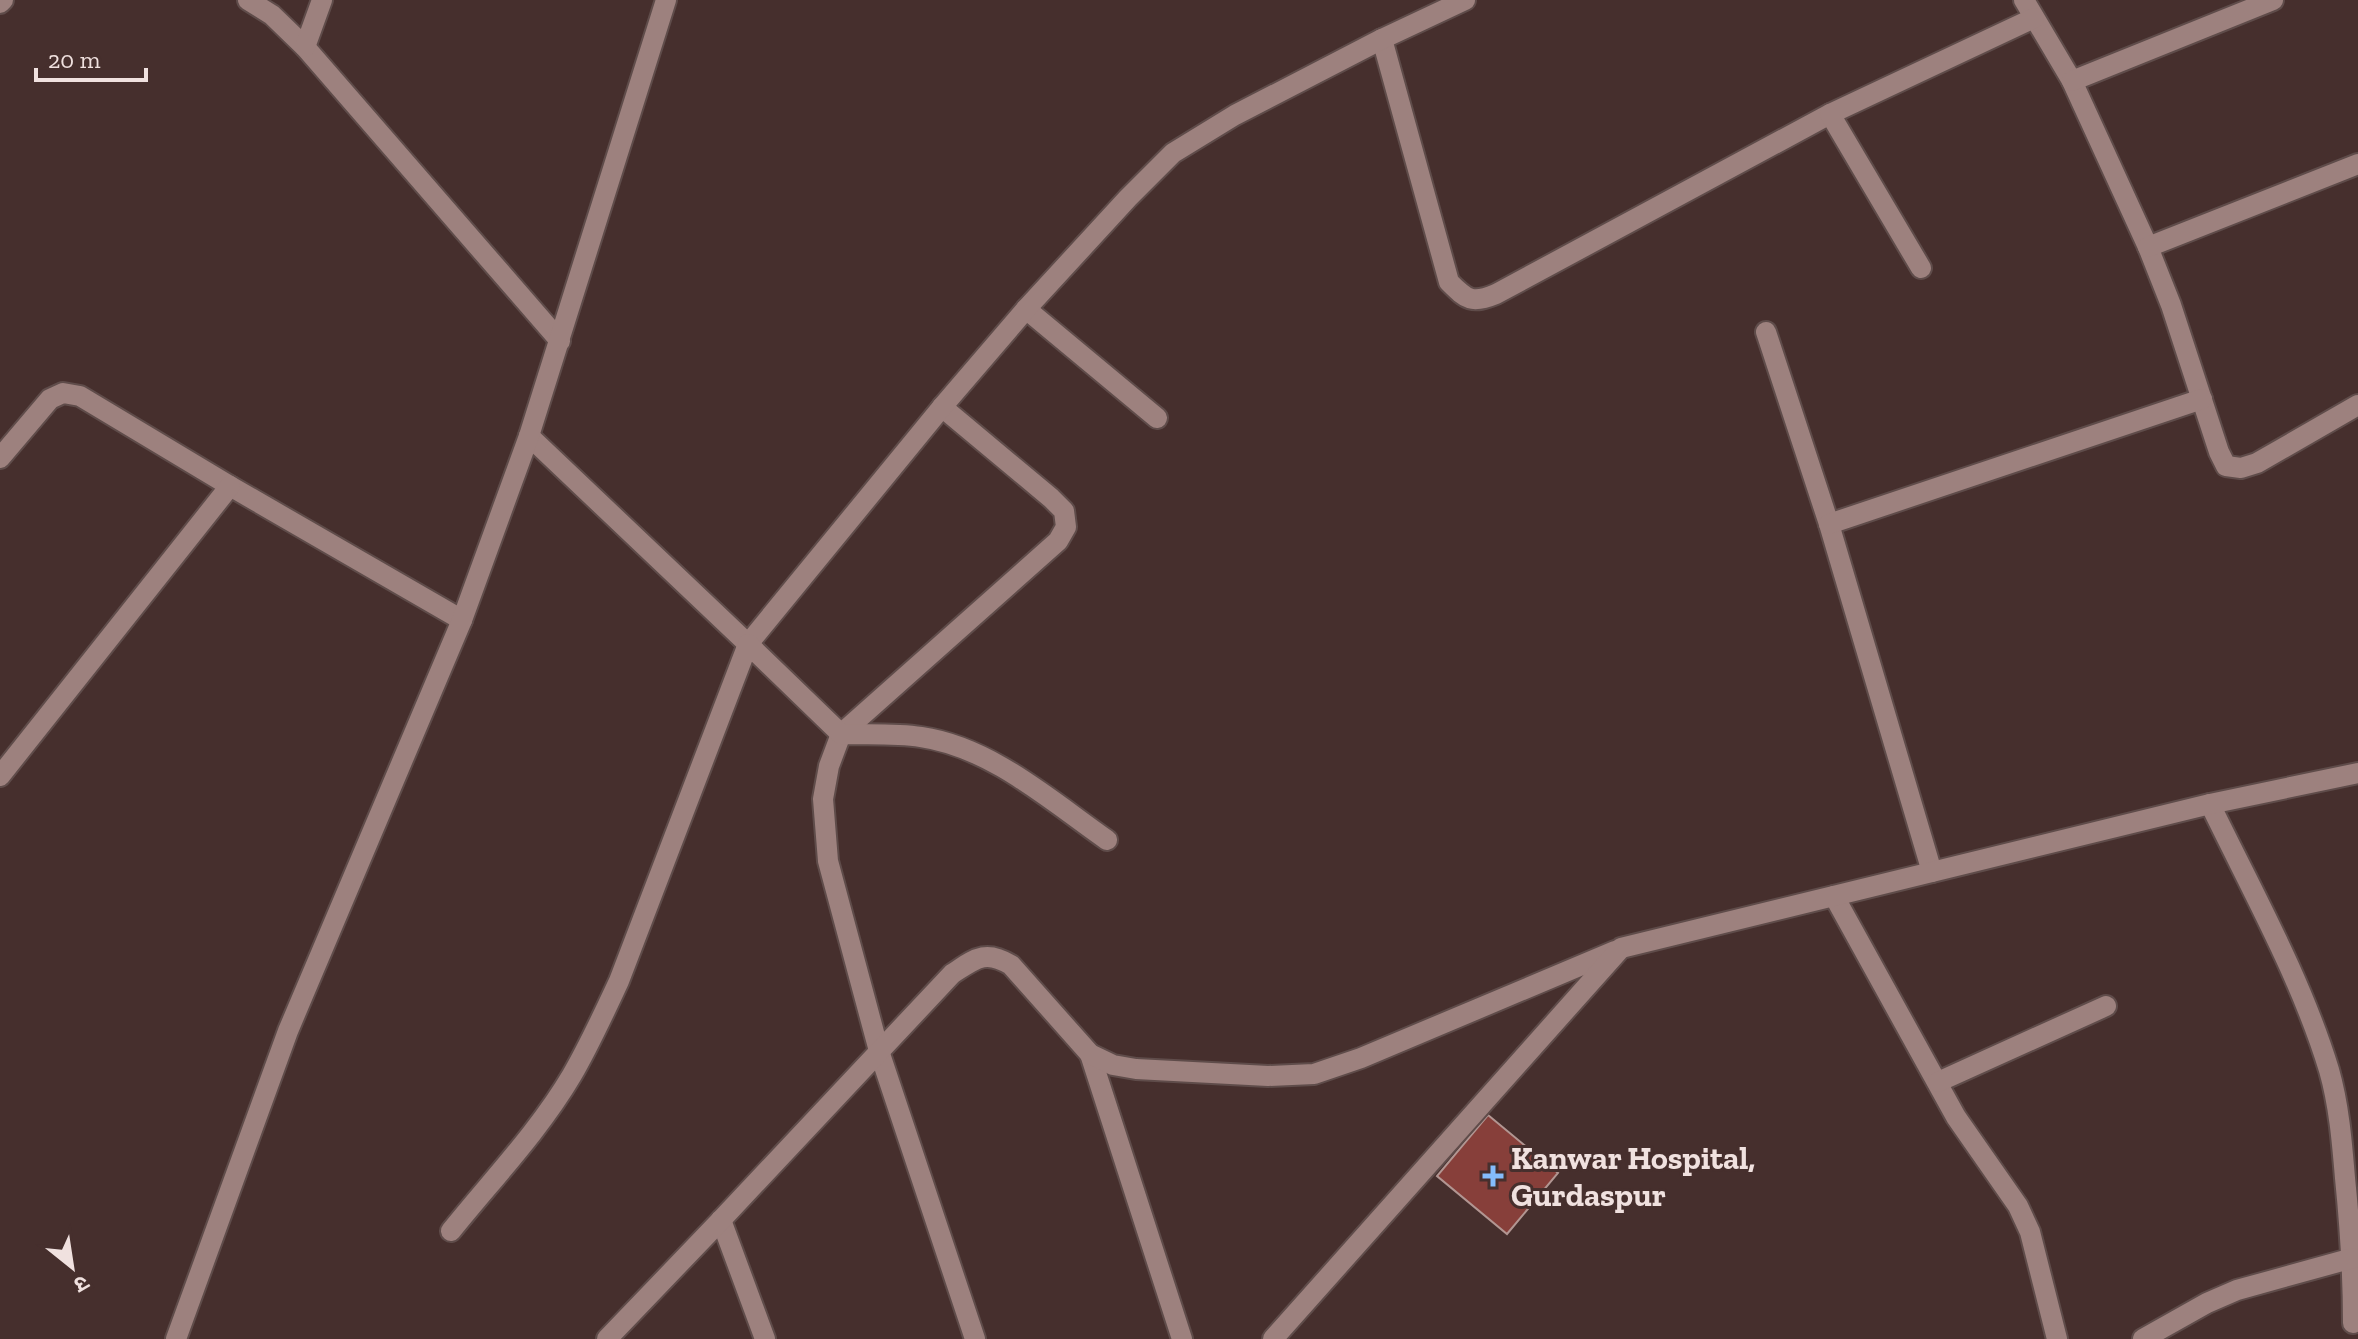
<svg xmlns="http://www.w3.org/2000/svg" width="2358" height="1339" font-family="'Zilla Slab','Noto Sans Devanagari',serif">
<rect width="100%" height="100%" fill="#462f2d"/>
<polygon fill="#873f3a" stroke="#b29692" stroke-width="2" points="1488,1115 1558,1173 1507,1234 1437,1176"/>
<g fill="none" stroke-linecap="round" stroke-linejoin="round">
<defs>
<g id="minor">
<polyline points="248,0 272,15 305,47 560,341"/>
<polyline points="2024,0 2072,81 2148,247 2171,305 2219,452 2226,466 2241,468 2257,463 2358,405"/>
<polyline points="0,3 3,0"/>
<path d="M 1382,39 L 1449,282 C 1467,300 1472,304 1496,294 L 1830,114"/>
<polyline points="305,47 322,0"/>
<polyline points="2072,81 2273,0"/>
<polyline points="2148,247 2358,164"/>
<polyline points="1921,268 1830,114 2034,18"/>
<polyline points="1026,309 1157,418"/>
<polyline points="1766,332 1829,524 1932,872"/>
<polyline points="942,407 1051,498 1064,511 1066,527 1058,541 841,734 829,766 823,799 828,861 879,1051 975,1339"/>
<polyline points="529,436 748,644 942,407 1026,309 1128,198 1173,153 1235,115 1382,39 1465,0"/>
<polyline points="0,458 50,399 63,393 80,396 230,486 462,620"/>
<polyline points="1829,524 2202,399"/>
<polyline points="0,776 230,486"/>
<path d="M 2210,804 C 2252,891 2301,978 2329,1070 C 2339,1105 2342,1142 2345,1178 C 2350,1227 2353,1274 2353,1323"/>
<polyline points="1834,896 1956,1117 2018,1206 2030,1232 2057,1339"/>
<polyline points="1090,1054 1182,1339"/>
<polyline points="1938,1082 2106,1006"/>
<polyline points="721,1220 765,1339"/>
<path d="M 451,1231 C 492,1180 539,1131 572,1075 C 590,1044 604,1013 619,981 L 748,644 L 841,734 C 867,735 895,733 921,737 C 991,747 1051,801 1107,840"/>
<polyline points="176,1339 288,1031 462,620 529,436 666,0"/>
<path d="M 607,1339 L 721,1220 L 952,974 C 975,959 985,949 1011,965 L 1090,1054 L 1113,1065 L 1136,1069 L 1268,1076 L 1314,1074 L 1361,1058 L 1615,951"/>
<polyline points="1273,1339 1621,948 2210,804 2358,773"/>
<polyline points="2143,1339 2207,1303 2237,1290 2353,1258"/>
</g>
</defs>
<use href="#minor" stroke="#5f4c4a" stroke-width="24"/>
<use href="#minor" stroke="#9d817e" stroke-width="20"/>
</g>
<path fill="#84bcfb" stroke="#462f2d" stroke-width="3" d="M1489 1164h8v8h8v8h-8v8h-8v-8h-8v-8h8z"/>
<g text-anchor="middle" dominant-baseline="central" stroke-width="6" stroke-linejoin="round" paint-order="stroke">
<g font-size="32" font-weight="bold" fill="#f0e1df" stroke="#462f2d" text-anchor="start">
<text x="1511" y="1158">Kanwar Hospital,<tspan x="1511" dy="37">Gurdaspur</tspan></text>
</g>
</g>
<g transform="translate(72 1267) rotate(150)" stroke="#462f2d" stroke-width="6" paint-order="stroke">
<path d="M0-6L14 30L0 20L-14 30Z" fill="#f0e1df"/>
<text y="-12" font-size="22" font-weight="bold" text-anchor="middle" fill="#f0e1df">उ</text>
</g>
<path d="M36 68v12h110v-12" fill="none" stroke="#f0e1df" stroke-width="4"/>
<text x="48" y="68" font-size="24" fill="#f0e1df" stroke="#462f2d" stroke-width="6" paint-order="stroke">20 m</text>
</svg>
